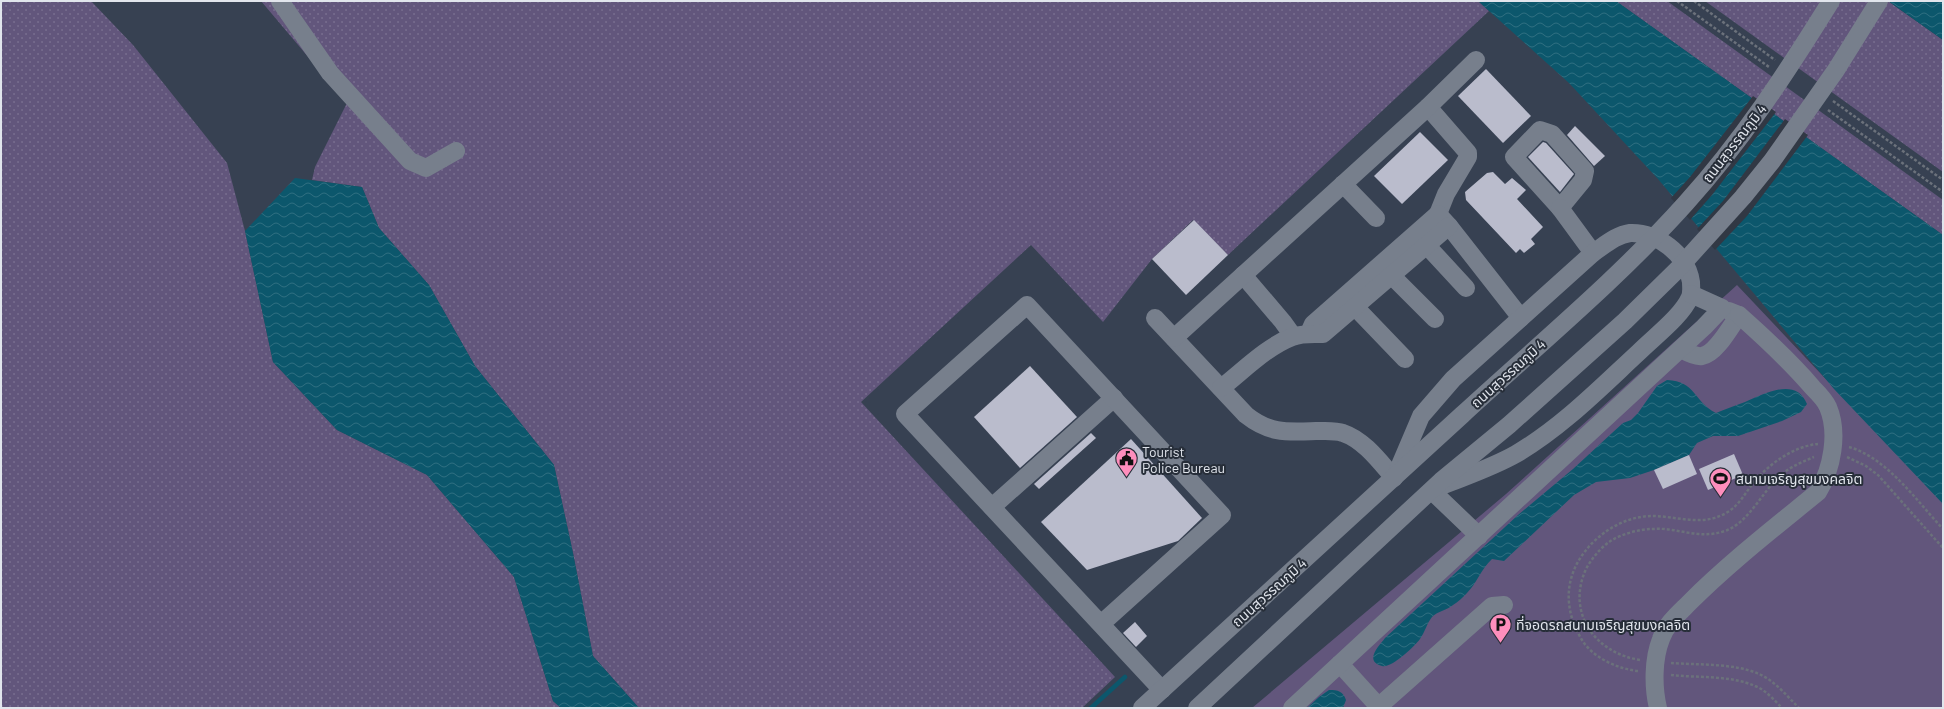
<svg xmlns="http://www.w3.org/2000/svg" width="1944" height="709" font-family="Barlow,'Noto Sans Thai',sans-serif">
<defs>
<pattern id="grass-dots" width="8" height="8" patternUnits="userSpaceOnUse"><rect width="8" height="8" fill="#62567c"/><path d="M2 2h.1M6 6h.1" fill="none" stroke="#786e8f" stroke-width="1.8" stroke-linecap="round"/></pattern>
<pattern id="water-waves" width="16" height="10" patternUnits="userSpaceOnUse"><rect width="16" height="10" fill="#0c576c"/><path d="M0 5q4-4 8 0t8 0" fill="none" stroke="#2f6f81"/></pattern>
</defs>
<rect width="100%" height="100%" fill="#313844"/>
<polygon fill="#374152" points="1,1 1817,1 1943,91 1943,708 1,708"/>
<g fill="url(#grass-dots)">
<polygon points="1,1 91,1 133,45 227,163 245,231 273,362 337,430 427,475 514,577 553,701 561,708 1,708"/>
<polygon points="261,1 1478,1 1489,11 1228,255 1193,220 1152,259 1103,322 1031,245 861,402 1115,677 1082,708 639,708 593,656 573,553 554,465 475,366 429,285 379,228 362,187 312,180 315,167 347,103"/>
<polygon points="1616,1 1667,1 1943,200 1943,235"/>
<polygon points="1705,1 1888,1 1943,40 1943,172"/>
</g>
<polygon fill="#62567c" points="1737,285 1943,503 1943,708 1252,708 1506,494"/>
<g fill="url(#water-waves)">
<polygon points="1478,1 1616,1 1943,235 1943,504 1834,389 1658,179 1569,83"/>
<polygon points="1888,1 1943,1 1943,40"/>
<polygon points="295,178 362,187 379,228 429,285 475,366 554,465 573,553 593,656 639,708 561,708 553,701 514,577 427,475 337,430 273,362 245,231"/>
<path d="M 1667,380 C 1696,381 1693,401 1716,413 C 1725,409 1735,406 1745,402 C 1764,394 1796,376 1807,404 L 1801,412 L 1782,421 L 1738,436 L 1713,436 L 1697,443 L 1689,455 L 1654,470 L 1630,478 L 1596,482 L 1574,495 L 1504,561 L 1492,559 C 1481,569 1477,583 1467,593 C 1463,597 1458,602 1453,605 C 1447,610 1438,611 1432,617 C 1427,623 1425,632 1420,639 C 1415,646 1391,669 1382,666 C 1363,661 1380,645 1385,638 L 1518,515 L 1573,469 L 1612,433 L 1623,423 L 1631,420 L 1638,413 L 1657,386 Z"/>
<path d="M 1329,690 C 1338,690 1343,691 1346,700 L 1343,708 L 1307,708 L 1319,697 Z"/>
</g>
<g fill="#313844">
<polygon points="1753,96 1776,112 1712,195 1690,220 1671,198 1690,177"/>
<polygon points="1785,119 1808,135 1747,216 1715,250 1697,229 1723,201"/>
</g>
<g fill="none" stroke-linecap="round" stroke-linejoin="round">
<polyline stroke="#0c576c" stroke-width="4.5" points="1091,708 1125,677"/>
</g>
<g fill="#babccc">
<polygon points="1486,69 1531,116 1503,143 1458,96"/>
<polygon points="1575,126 1605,156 1594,166 1567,135"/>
<polygon points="1420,132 1448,160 1402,204 1374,176"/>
<polygon points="1543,142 1546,143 1574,174 1560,192 1528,157"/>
<polygon points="1493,172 1505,184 1512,178 1526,190 1517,199 1543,227 1531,239 1535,244 1524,253 1520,249 1516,253 1466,200 1465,192 1487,173"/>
<polygon points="1194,220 1228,255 1186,295 1152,259"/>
<polygon points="1030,366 1077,417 1020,468 974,417"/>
<polygon points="1091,433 1096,438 1039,489 1034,484"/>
<polygon points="1131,439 1202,518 1178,541 1087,570 1041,522"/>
<polygon points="1734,454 1743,475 1708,490 1699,469"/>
<polygon points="1689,455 1697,474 1663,489 1654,470"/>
<polygon points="1135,622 1147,636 1136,647 1123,633"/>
</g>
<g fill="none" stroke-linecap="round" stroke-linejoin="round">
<g stroke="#6b717b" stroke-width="2.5" stroke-dasharray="3 2" stroke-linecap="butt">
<polyline points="1677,1 1769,67"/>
<polyline points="1694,1 1775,60"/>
<polyline points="1833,101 1943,180"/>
<polyline points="1828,110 1943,192"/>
<path d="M 1849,447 C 1887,458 1916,500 1943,529"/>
<polyline points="1847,457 1866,466 1878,475 1943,548"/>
<path d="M 1640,660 C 1595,653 1566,613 1586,569 C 1592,558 1601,547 1612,540 C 1623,534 1639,529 1653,529 C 1677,527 1698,540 1725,531 C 1748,523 1761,494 1778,478 C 1789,467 1800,463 1814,457"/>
<path d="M 1671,663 C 1697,665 1735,663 1759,674 C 1775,681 1787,696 1799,708"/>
<path d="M 1638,671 C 1618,669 1593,658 1582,640 C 1569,619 1564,594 1574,570 C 1586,541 1619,516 1652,516 C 1677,516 1702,527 1726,513 C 1739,506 1745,493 1754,482 C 1769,464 1794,446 1818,444"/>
<path d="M 1671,675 C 1698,678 1730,675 1755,686 C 1766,690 1774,700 1782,708"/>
</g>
<g stroke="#777f8c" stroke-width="18">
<polyline points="280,1 330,73 410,161 426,168 456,151"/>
<polyline points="1428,107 1468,153 1468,157 1446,194 1438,214"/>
<polygon points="1540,130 1552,134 1585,171 1583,180 1560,208 1514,157"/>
<polyline points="1343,184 1376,218"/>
<polyline points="1560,208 1593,253"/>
<polyline points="1418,236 1466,288"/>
<polyline points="1383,267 1435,319"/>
<polyline points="1243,275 1283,322 1293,336"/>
<polyline points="1356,308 1405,359"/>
<path d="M 1155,318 L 1246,415 C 1270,434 1287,432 1316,431 C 1325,431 1335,430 1343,433 C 1364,440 1380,462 1394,478"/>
<polyline points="1309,333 1313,324 1438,214 1449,226 1521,318"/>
<polyline points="1174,338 1428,107 1476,60"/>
<path d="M 1681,349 C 1687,352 1695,357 1702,356 C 1716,354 1731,326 1739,315 L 1729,311"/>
<path d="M 1221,388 C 1243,371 1266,347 1292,337 C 1302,333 1313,334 1323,334 L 1449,226"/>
<path d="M 1398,470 L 1421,416 L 1453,379 L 1593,253 C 1605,245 1616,235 1630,233 C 1657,232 1687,254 1691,282 C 1691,287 1692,292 1690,297 C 1682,316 1654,337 1639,352 C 1600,388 1562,427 1516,454 C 1493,467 1469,475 1444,485"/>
<polyline points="1432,491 1479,536"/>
<polyline points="992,507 1114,398"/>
<polyline points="1101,624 1222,515 1027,305 905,414 1162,690"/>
<polyline points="1340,664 1380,708"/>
<path d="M 1142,708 C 1248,610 1355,513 1462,415 C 1538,345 1617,280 1686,203 C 1742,141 1787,72 1831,1"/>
<polyline points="1197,708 1441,481 1509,425 1625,321 1677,270 1743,197 1772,161 1836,70 1879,1"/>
<polyline points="1292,708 1704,327 1722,308 1691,294"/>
<polyline points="1377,708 1492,606 1504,605"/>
<path d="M 1658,708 C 1653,687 1653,659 1661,639 C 1666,624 1678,614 1689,603 C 1729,563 1774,528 1818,492 C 1832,469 1839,433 1828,407 C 1825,400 1818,393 1813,388 C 1790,361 1765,338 1739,315"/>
</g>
</g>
<defs>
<symbol id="civic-pin" viewBox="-11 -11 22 30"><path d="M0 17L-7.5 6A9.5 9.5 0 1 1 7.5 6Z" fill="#fe8ebc" stroke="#272e39"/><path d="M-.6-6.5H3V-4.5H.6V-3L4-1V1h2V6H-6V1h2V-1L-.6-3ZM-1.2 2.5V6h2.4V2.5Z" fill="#111"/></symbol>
<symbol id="stadium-pin" viewBox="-11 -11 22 30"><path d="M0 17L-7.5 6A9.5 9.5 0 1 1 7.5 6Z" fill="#fe8ebc" stroke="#272e39"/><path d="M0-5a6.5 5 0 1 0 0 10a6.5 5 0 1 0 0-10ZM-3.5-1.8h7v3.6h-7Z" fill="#111"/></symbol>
<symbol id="parking-pin" viewBox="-11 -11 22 30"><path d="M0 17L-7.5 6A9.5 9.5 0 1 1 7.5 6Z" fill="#fe8ebc" stroke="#272e39"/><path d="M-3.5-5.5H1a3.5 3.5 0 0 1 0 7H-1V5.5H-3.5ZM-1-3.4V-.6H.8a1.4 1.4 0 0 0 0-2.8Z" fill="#111"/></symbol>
</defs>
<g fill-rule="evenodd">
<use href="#civic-pin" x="1114" y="446" width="25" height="34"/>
<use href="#stadium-pin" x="1708" y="466" width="25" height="34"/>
<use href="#parking-pin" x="1488" y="612" width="25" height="34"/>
</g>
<g text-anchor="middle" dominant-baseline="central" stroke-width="4" stroke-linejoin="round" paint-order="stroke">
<g font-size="14" fill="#e1e5ec" stroke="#272e39">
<text transform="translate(1734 143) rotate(-52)">ถนนสุวรรณภูมิ 4</text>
<text transform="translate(1508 373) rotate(-42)">ถนนสุวรรณภูมิ 4</text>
<text transform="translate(1269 592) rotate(-42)">ถนนสุวรรณภูมิ 4</text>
</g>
<g font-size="14" fill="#e1e5ec" stroke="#272e39" text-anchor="start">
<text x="1142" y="451">Tourist<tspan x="1142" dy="16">Police Bureau</tspan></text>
<text x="1736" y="478">สนามเจริญสุขมงคลจิต</text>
<text x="1516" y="624">ที่จอดรถสนามเจริญสุขมงคลจิต</text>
</g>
</g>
<rect width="1944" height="709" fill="none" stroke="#e1e5ec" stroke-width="4"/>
</svg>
